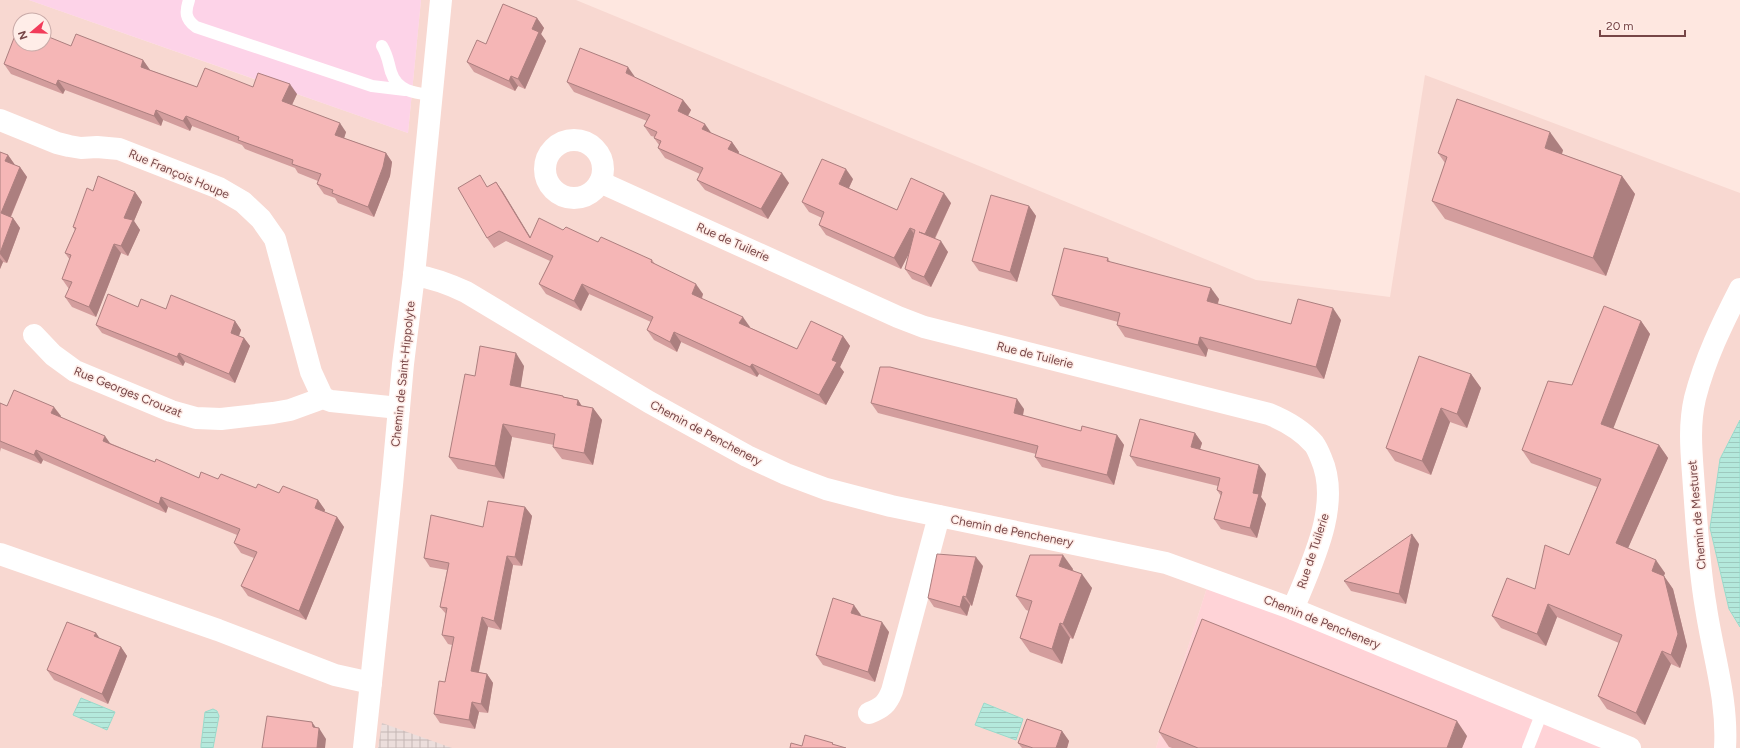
<svg xmlns="http://www.w3.org/2000/svg" width="1740" height="748" font-family="Figtree,sans-serif">
<defs>
<pattern id="industrial-grid" width="8" height="8" patternUnits="userSpaceOnUse"><rect width="8" height="8" fill="#ecdedc"/><path d="M0 4h8M4 0v8" fill="none" stroke="#c4b6b4"/></pattern>
<pattern id="water-rules" width="6" height="5" patternUnits="userSpaceOnUse"><rect width="6" height="5" fill="#b4e9dc"/><path d="M0 2.5h6" fill="none" stroke="#9ec9be"/></pattern>
</defs>
<rect width="100%" height="100%" fill="#fee7e0"/>
<path fill="#f8d8d1" fill-rule="evenodd" d="M 0,0 L 29,0 L 408,133 L 421,0 L 576,0 L 1256,280 L 1390,297 L 1425,75 L 1740,193 L 1740,748 L 1629,748 L 1210,578 L 1156,748 L 0,748 ZM 20,20 L 44,20 L 44,44 L 20,44 Z"/>
<polygon fill="#ffd3d7" points="1210,578 1629,748 1156,748"/>
<polygon fill="url(#industrial-grid)" points="382,723 452,748 378,748"/>
<polygon fill="#fdd3e8" points="29,0 421,0 408,133 297,94"/>
<g fill="url(#water-rules)" stroke="#99dbcc">
<polygon points="1740,420 1740,627 1729,609 1710,528 1720,459"/>
<polygon points="81,698 115,712 107,730 73,715"/>
<polygon points="984,703 1023,719 1016,740 975,725"/>
<polygon points="213,709 217,711 219,716 213,748 201,748 201,745 205,712"/>
</g>
<g fill="none" stroke-linecap="round" stroke-linejoin="round">
<g stroke="#fff" stroke-width="12">
<path d="M 189,0 C 185,12 185,19 196,27 L 372,86 L 405,90"/>
<path d="M 382,46 C 388,56 388,62 391,72 C 397,91 414,93 431,95"/>
<polyline points="1528,748 1542,712"/>
</g>
<g stroke="#fff" stroke-width="22">
<polyline points="0,120 57,143 69,146 81,148 97,147 119,149 219,188 243,202 261,219 275,239 311,372 323,398"/>
<circle cx="574" cy="169" r="29"/>
<path d="M 600,182 L 898,317 L 924,327 L 1269,414 C 1286,421 1302,430 1314,444 C 1317,448 1319,453 1321,458 C 1342,505 1311,565 1293,609"/>
<polyline points="414,275 441,0"/>
<polyline points="34,335 53,355 75,371 171,411 196,418 221,419 273,413 290,410 323,398 331,401 399,408"/>
<polyline points="0,554 218,630 335,675 371,683"/>
<path d="M 869,713 C 882,708 887,704 892,691 L 939,516"/>
<path d="M 1725,748 C 1728,700 1713,655 1706,608 C 1699,568 1697,528 1694,488 C 1692,457 1688,428 1695,398 C 1705,359 1722,324 1740,289"/>
</g>
<path stroke="#fff" stroke-width="22" d="M 364,748 L 392,485 L 403,364 L 414,275 C 433,278 449,284 466,292 L 649,402 L 747,456 L 786,474 L 826,489 L 891,506 L 1166,563 L 1293,609 L 1630,748"/>
</g>
<g fill="#d39d9d">
<polygon points="537,18 544,28 541,34 546,41 525,89 518,86 515,91 474,72 467,62 486,44"/>
<polygon points="71,46 143,60 150,70 197,87 253,87 297,94 292,105 346,132 344,138 386,153 392,162 390,176 374,217 338,203 335,198 324,194 317,184 318,181 298,173 295,168 245,149 242,145 192,126 190,131 163,120 161,126 65,90 63,94 11,74 4,64"/>
<polygon points="635,78 683,100 691,110 688,116 711,133 732,142 739,152 738,154 789,183 768,219 705,190 697,180 700,174 665,158 658,148 659,145 654,138 655,137 651,136 644,126 647,121 574,92 567,82"/>
<polygon points="1563,150 1562,154 1622,176 1635,194 1606,276 1445,219 1432,201 1445,163 1438,153"/>
<polygon points="0,152 8,155 15,165 20,167 27,177 11,217 13,218 20,228 7,263 3,262 0,269"/>
<polygon points="853,179 849,188 897,210 951,203 935,239 948,252 931,287 912,279 905,269 909,253 901,269 826,235 819,225 822,218 809,212 802,202"/>
<polygon points="496,182 503,192 530,237 563,230 598,242 652,260 655,264 703,294 702,299 750,327 749,327 797,349 843,336 850,346 840,367 844,372 826,405 759,374 757,377 681,342 677,352 654,340 647,330 651,322 589,294 581,311 546,294 539,284 550,261 506,241 494,248 487,238 488,187"/>
<polygon points="93,191 135,192 142,202 134,221 140,230 128,256 121,253 96,317 72,307 65,297 69,289 62,279 70,260 65,253 75,230 73,227"/>
<polygon points="1029,206 1036,216 1017,282 979,271 972,261"/>
<polygon points="1108,258 1110,262 1219,299 1218,304 1291,324 1341,320 1324,379 1208,349 1206,357 1125,337 1117,325 1118,322 1060,306 1052,295"/>
<polygon points="138,307 166,309 235,321 241,330 239,336 244,338 250,346 235,383 185,362 183,366 102,333 96,325"/>
<polygon points="1641,321 1650,334 1613,428 1659,445 1668,458 1628,548 1665,573 1664,576 1673,589 1687,646 1680,668 1671,664 1645,725 1607,709 1598,696 1619,643 1557,617 1546,646 1501,628 1492,616 1535,589 1569,555 1597,487 1531,463 1522,450 1572,385"/>
<polygon points="524,366 520,387 563,396 564,397 578,400 582,406 593,408 602,420 593,465 562,459 553,447 554,445 512,437 504,479 458,469 449,457 475,376"/>
<polygon points="1471,374 1481,388 1467,428 1450,422 1431,475 1395,461 1386,448"/>
<polygon points="0,403 7,406 61,416 61,417 110,443 155,462 199,478 218,479 256,488 279,493 318,500 325,510 324,512 337,517 344,527 306,620 248,596 241,586 254,558 241,553 234,543 237,535 168,507 166,513 43,460 41,464 1,448 0,452"/>
<polygon points="871,403 1024,409 1023,416 1081,431 1117,435 1124,445 1114,485 1042,467 1035,457 1036,454 878,413"/>
<polygon points="1195,433 1202,443 1200,449 1266,474 1261,497 1266,504 1257,538 1221,529 1214,519 1221,496 1217,490 1218,486 1137,466 1130,456"/>
<polygon points="525,507 532,516 522,566 513,565 501,630 488,627 479,672 487,674 493,683 488,713 479,712 475,729 440,723 434,714 445,682 452,645 448,644 442,635 446,614 440,607 447,570 430,567 424,558 483,527"/>
<polygon points="1419,544 1406,604 1351,591 1344,581"/>
<polygon points="983,566 972,606 970,605 967,616 934,607 928,598"/>
<polygon points="1073,569 1073,570 1092,588 1073,639 1070,638 1062,664 1030,652 1020,638 1029,611 1026,610 1016,596"/>
<polygon points="861,615 861,616 889,632 875,682 823,665 816,655"/>
<polygon points="96,633 100,639 121,647 127,656 108,704 54,680 47,670"/>
<polygon points="1062,731 1069,741 1067,748 1022,748 1018,743"/>
<polygon points="1159,732 1467,736 1462,748 1172,748 1169,747"/>
</g>
<g fill="#ac7f7f">
<polygon points="537,18 544,28 541,34 546,41 525,89 518,79 532,29"/>
<polygon points="143,60 150,70 148,76 141,67"/>
<polygon points="628,67 635,77 626,73"/>
<polygon points="511,76 518,86 515,91 509,81"/>
<polygon points="58,80 65,90 63,94 56,85"/>
<polygon points="290,84 297,94 289,111 282,101"/>
<polygon points="683,100 691,110 685,121 678,111"/>
<polygon points="156,110 163,120 161,126 154,116"/>
<polygon points="186,116 192,126 190,131 183,121"/>
<polygon points="340,123 346,132 342,145 335,135"/>
<polygon points="705,124 712,134 702,129"/>
<polygon points="1550,132 1563,150 1558,166 1545,148"/>
<polygon points="732,142 739,152 736,159 728,149"/>
<polygon points="386,153 392,162 390,176 374,217 368,207"/>
<polygon points="8,155 15,165 5,161"/>
<polygon points="20,167 27,177 8,223 1,213"/>
<polygon points="846,169 853,179 846,194 839,184"/>
<polygon points="782,173 789,183 768,219 761,209"/>
<polygon points="1622,176 1635,194 1606,276 1593,258"/>
<polygon points="496,182 503,192 537,248 530,238"/>
<polygon points="135,192 142,202 134,221 140,230 128,256 121,246 124,218"/>
<polygon points="944,193 951,203 932,244 925,234"/>
<polygon points="1029,206 1036,216 1017,282 1010,272"/>
<polygon points="13,218 20,228 7,263 0,254 0,253"/>
<polygon points="910,228 917,238 901,269 894,258"/>
<polygon points="941,241 948,252 931,287 924,277"/>
<polygon points="114,244 121,253 96,317 89,307"/>
<polygon points="0,258 3,262 0,269"/>
<polygon points="582,284 589,294 581,311 574,301"/>
<polygon points="696,284 703,294 699,304 692,294"/>
<polygon points="1211,288 1219,299 1215,312 1207,301"/>
<polygon points="1333,308 1341,320 1324,379 1316,367"/>
<polygon points="743,317 750,327 746,333 739,323"/>
<polygon points="235,321 241,330 237,341 231,333"/>
<polygon points="1641,321 1650,334 1610,437 1601,424"/>
<polygon points="674,332 681,342 677,352 670,342"/>
<polygon points="843,336 850,346 840,367 844,372 826,405 819,395 832,360"/>
<polygon points="1200,337 1208,349 1206,357 1198,345"/>
<polygon points="244,338 250,346 235,383 229,374"/>
<polygon points="179,353 185,362 183,366 177,357"/>
<polygon points="516,353 524,366 519,398 510,385"/>
<polygon points="752,364 759,374 757,377 750,367"/>
<polygon points="1471,374 1481,388 1467,428 1457,414"/>
<polygon points="1017,399 1024,409 1021,424 1014,413"/>
<polygon points="578,400 586,413 577,405"/>
<polygon points="54,407 61,416 58,423 51,413"/>
<polygon points="593,408 602,420 593,465 584,453"/>
<polygon points="1441,408 1450,422 1431,475 1422,461"/>
<polygon points="503,424 512,437 504,479 495,466"/>
<polygon points="1195,433 1202,443 1198,456 1191,447"/>
<polygon points="1117,435 1124,445 1114,485 1107,475"/>
<polygon points="105,436 112,446 103,441"/>
<polygon points="1659,445 1668,458 1625,555 1616,543"/>
<polygon points="36,450 43,460 41,464 34,455"/>
<polygon points="1259,465 1266,474 1261,497 1266,504 1257,538 1250,528 1253,493"/>
<polygon points="161,497 168,507 166,513 159,504"/>
<polygon points="318,500 325,510 322,518 315,508"/>
<polygon points="525,507 532,516 522,566 515,557"/>
<polygon points="337,517 344,527 306,620 299,611"/>
<polygon points="1412,534 1419,544 1406,604 1399,594"/>
<polygon points="1063,555 1073,569 1069,580 1059,566"/>
<polygon points="507,556 513,565 501,630 494,621"/>
<polygon points="976,557 983,566 972,606 966,597"/>
<polygon points="1656,560 1665,573 1661,584 1652,571"/>
<polygon points="1082,574 1092,588 1073,639 1063,624"/>
<polygon points="1664,576 1673,589 1687,646 1680,668 1671,655"/>
<polygon points="963,596 970,605 967,616 960,607"/>
<polygon points="1548,604 1557,617 1546,646 1537,634"/>
<polygon points="854,605 861,615 859,623 851,613"/>
<polygon points="482,617 488,627 477,680 471,671"/>
<polygon points="882,622 889,632 875,682 868,672"/>
<polygon points="1060,623 1070,638 1062,664 1052,649"/>
<polygon points="96,633 102,642 94,636"/>
<polygon points="121,647 127,656 108,704 102,694"/>
<polygon points="1662,651 1671,664 1645,725 1636,713"/>
<polygon points="487,674 493,683 488,713 481,704"/>
<polygon points="472,702 479,712 475,729 469,720"/>
<polygon points="1457,721 1467,736 1462,748 1447,748"/>
<polygon points="312,722 319,732 319,728 326,739 325,748 317,748 313,727"/>
<polygon points="1062,731 1069,741 1067,748 1056,748"/>
</g>
<g fill="#f5b6b6" stroke="#ac7f7f">
<polygon points="503,4 537,18 532,29 539,32 518,79 511,76 509,81 467,62 477,40 486,44"/>
<polygon points="19,25 20,26 20,44 44,44 44,35 71,46 76,34 143,60 141,67 197,87 205,68 253,87 258,73 290,84 282,101 340,123 335,135 386,153 383,167 368,207 332,193 333,190 317,184 321,174 292,164 293,160 238,140 239,137 186,116 183,121 156,110 154,116 58,80 56,85 4,64"/>
<polygon points="580,48 628,67 626,73 683,100 678,111 705,124 702,129 732,142 728,149 782,173 761,209 697,180 703,168 658,148 661,141 654,138 657,132 644,126 650,115 567,82"/>
<polygon points="1457,99 1550,132 1545,148 1622,176 1593,258 1432,201 1447,157 1438,153"/>
<polygon points="0,152 8,155 5,161 20,167 1,213 13,218 0,253"/>
<polygon points="822,159 846,169 839,184 897,210 911,178 944,193 925,234 919,232 941,241 924,277 905,269 915,230 910,228 894,258 819,225 824,212 802,202"/>
<polygon points="480,175 487,187 496,182 530,238 539,218 563,230 566,227 598,242 601,237 652,260 651,262 696,284 692,294 743,317 739,323 797,349 811,321 843,336 832,360 837,362 819,395 752,364 750,367 674,332 670,342 647,330 653,317 582,284 574,301 539,284 553,256 499,231 487,238 458,188"/>
<polygon points="98,176 135,192 124,218 133,220 121,246 114,244 89,307 65,297 72,282 62,279 71,255 65,253 76,228 73,227 87,188 93,191"/>
<polygon points="991,195 1029,206 1010,272 972,261"/>
<polygon points="1064,248 1108,258 1107,261 1211,288 1207,301 1291,324 1298,299 1333,308 1316,367 1200,337 1198,345 1117,325 1120,313 1052,295"/>
<polygon points="108,294 138,307 141,299 166,309 171,295 235,321 231,333 244,338 229,374 179,353 177,357 96,325"/>
<polygon points="1604,306 1641,321 1601,424 1659,445 1616,543 1656,560 1652,571 1664,576 1678,634 1671,655 1662,651 1636,713 1598,696 1622,635 1548,604 1537,634 1492,616 1507,578 1535,589 1545,545 1569,555 1601,479 1522,450 1548,381 1572,385"/>
<polygon points="480,346 516,353 510,385 563,396 563,397 578,400 577,405 593,408 584,453 553,447 555,434 503,424 495,466 449,457 465,374 475,376"/>
<polygon points="1419,356 1471,374 1457,414 1441,408 1422,461 1386,448"/>
<polygon points="880,367 890,367 1017,399 1014,413 1081,431 1082,426 1117,435 1107,475 1035,457 1038,446 871,403"/>
<polygon points="14,390 54,407 51,413 105,436 103,441 155,462 156,459 199,478 201,472 218,479 221,474 256,488 258,484 279,493 283,486 318,500 315,508 337,517 299,611 241,586 257,552 234,543 240,529 161,497 159,504 36,450 34,455 0,441 0,403 7,406"/>
<polygon points="1140,419 1195,433 1191,447 1259,465 1253,493 1259,494 1250,528 1214,519 1222,492 1217,490 1220,478 1130,456"/>
<polygon points="488,501 525,507 515,557 507,556 494,621 482,617 471,671 487,674 481,704 472,702 469,720 434,714 439,681 445,682 454,637 442,635 447,608 440,607 449,563 424,558 431,515 483,527"/>
<polygon points="1412,534 1399,594 1344,581"/>
<polygon points="937,554 976,557 966,597 963,596 960,607 928,598"/>
<polygon points="1030,555 1063,555 1059,566 1082,574 1063,624 1060,623 1052,649 1020,638 1032,601 1016,596"/>
<polygon points="833,598 854,605 851,613 882,622 868,672 816,655"/>
<polygon points="1202,619 1457,721 1447,748 1198,748 1159,732"/>
<polygon points="67,622 96,633 94,636 121,647 102,694 47,670"/>
<polygon points="267,716 312,722 313,727 319,728 317,748 262,748"/>
<polygon points="1027,719 1062,731 1056,748 1033,748 1018,743"/>
<polygon points="805,735 833,743 832,744 846,748 790,748 791,743 802,746"/>
</g>
<g text-anchor="middle" dominant-baseline="central" stroke-width="3" stroke-linejoin="round" paint-order="stroke">
<g font-size="12" fill="#774647" stroke="#ffede8">
<text transform="translate(179 174) rotate(23)">Rue François Houpe</text>
<text transform="translate(733 242) rotate(24)">Rue de Tuilerie</text>
<text transform="translate(1035 355) rotate(14)">Rue de Tuilerie</text>
<text transform="translate(403 374) rotate(-84)">Chemin de Saint-Hippolyte</text>
<text transform="translate(128 392) rotate(22)">Rue Georges Crouzat</text>
<text transform="translate(706 433) rotate(28)">Chemin de Penchenery</text>
<text transform="translate(1697 515) rotate(-95)">Chemin de Mesturet</text>
<text transform="translate(1012 531) rotate(11)">Chemin de Penchenery</text>
<text transform="translate(1313 551) rotate(-72)">Rue de Tuilerie</text>
<text transform="translate(1322 622) rotate(22)">Chemin de Penchenery</text>
</g>
</g>
<g transform="translate(32 32) rotate(251)"><circle r="19" fill="#ffede8" stroke="#c9aaa8"/>
<path d="M0-3L7 15L0 10L-7 15Z" fill="#f23b5a"/>
<text y="-6" font-size="11" font-weight="bold" text-anchor="middle" fill="#774647">N</text>
</g>
<path d="M1600 30v6h85v-6" fill="none" stroke="#774647" stroke-width="2"/>
<text x="1606" y="30" font-size="12" fill="#774647" stroke="#ffede8" stroke-width="3" paint-order="stroke">20 m</text>
</svg>
